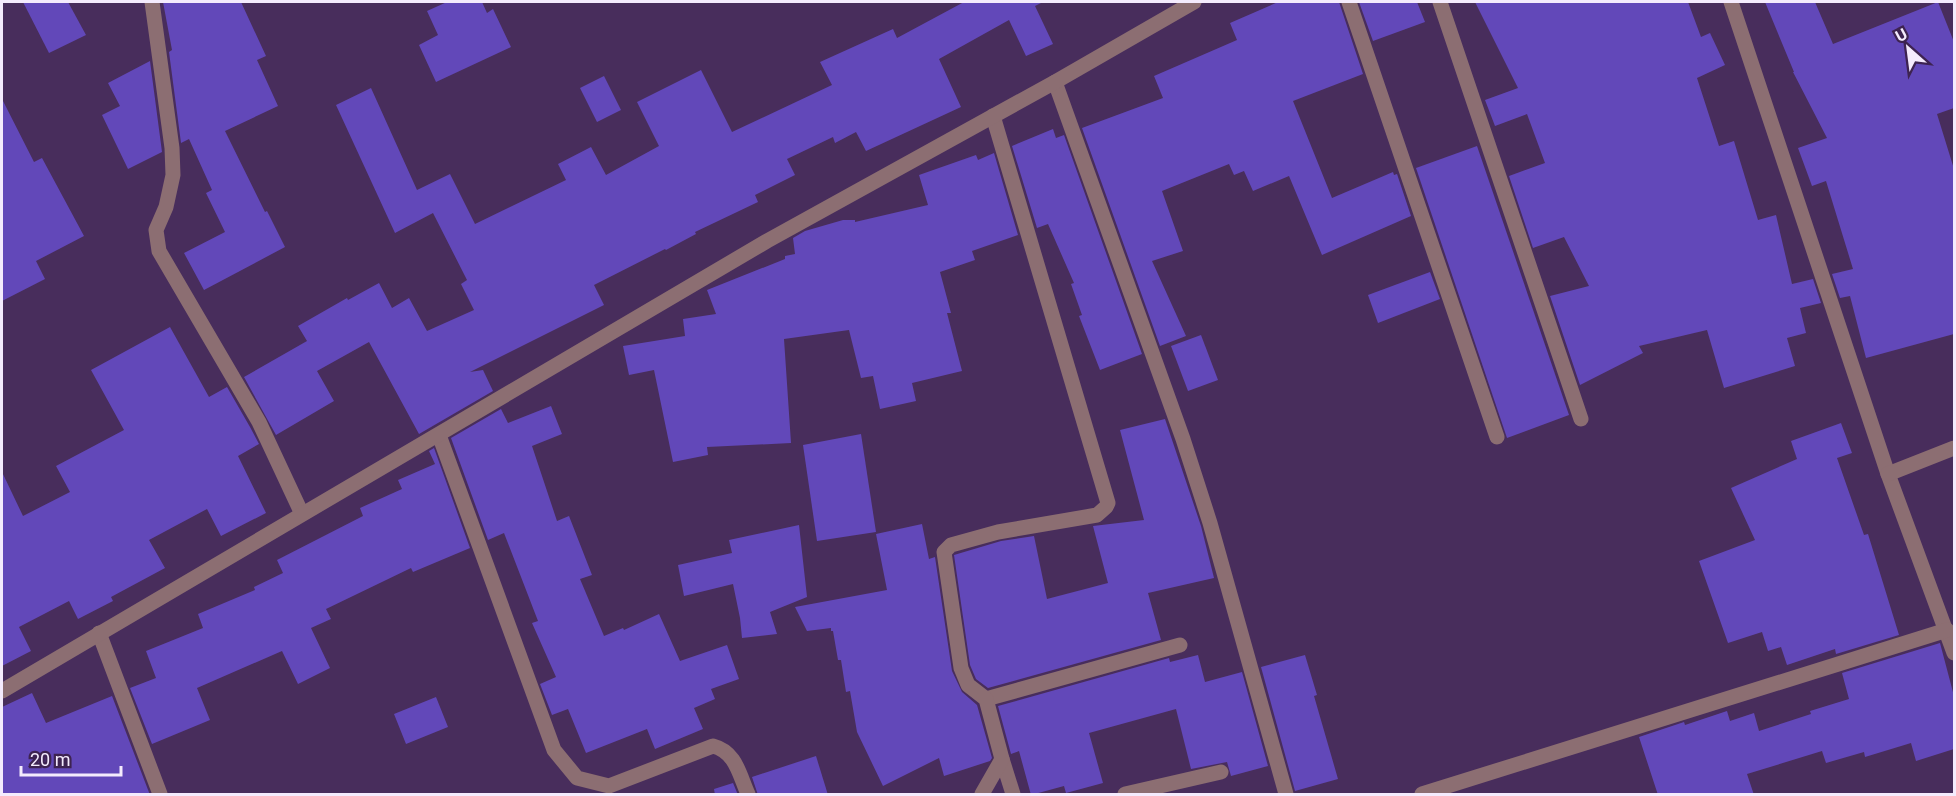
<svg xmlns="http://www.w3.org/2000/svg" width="1956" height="796" font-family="Roboto,sans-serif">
<rect width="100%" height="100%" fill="#482d5c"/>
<g fill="#6248b9">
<polygon points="23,2 68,2 86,35 49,53"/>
<polygon points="163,2 241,2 266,56 257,60 278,106 225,131 265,212 267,211 285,247 204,290 184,253 225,232 206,193 212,190 189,139 181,143 169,52 172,50"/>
<polygon points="447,2 482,2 487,13 493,9 511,47 436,82 419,45 438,35 427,11"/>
<polygon points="964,2 1043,2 1035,6 1053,44 1026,56 1009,20 939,59 961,107 866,151 856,132 835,143 833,137 787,159 795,175 755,195 758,202 695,232 696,234 666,250 665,249 594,285 604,305 470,372 483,370 493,391 419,434 369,342 317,371 334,401 276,435 244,377 307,341 298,326 347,298 348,300 379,283 392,308 409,298 427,331 474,310 461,284 467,280 433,213 395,233 336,105 371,88 417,190 450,174 475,224 566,180 558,164 591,147 606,175 659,146 637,102 701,70 732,132 832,85 820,62 893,29 897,38"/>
<polygon points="1278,2 1339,2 1363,74 1293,101 1332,198 1393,172 1394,175 1397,174 1411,216 1322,255 1289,176 1253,191 1244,171 1234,175 1229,164 1162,191 1183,251 1152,261 1186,336 1160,346 1082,128 1163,98 1154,76 1237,40 1230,23"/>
<polygon points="1359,2 1417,2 1425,22 1373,41"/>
<polygon points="1475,2 1688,2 1701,37 1710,33 1725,65 1697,78 1719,146 1734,141 1758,220 1776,215 1792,284 1813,279 1821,303 1800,308 1806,333 1787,338 1795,366 1724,388 1707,330 1639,346 1643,353 1580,385 1550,296 1589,286 1564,237 1533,248 1509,176 1545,163 1527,114 1495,126 1485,100 1518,88"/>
<polygon points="1765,2 1815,2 1833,44 1938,2 1954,42 1954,108 1937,114 1954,169 1954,334 1866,358 1850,296 1840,298 1832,274 1853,269 1826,181 1812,186 1798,148 1827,138 1793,72 1794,72"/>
<polygon points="150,61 162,152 128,169 102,115 120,106 108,83"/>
<polygon points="604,76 621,110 597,122 580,88"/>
<polygon points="2,99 34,162 42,158 84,236 36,261 45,279 2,301"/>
<polygon points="1053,129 1056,138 1064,135 1142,354 1100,370 1079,316 1082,315 1071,284 1074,283 1048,224 1037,228 1012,146"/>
<polygon points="1477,146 1569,415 1507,438 1416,168"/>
<polygon points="994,153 1018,235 972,251 975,260 940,272 951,313 947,313 962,371 912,383 916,401 880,409 873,376 861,378 849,330 784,339 791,443 707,447 708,455 673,462 654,370 629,375 623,346 685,336 683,319 716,314 707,290 785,259 785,256 795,254 793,238 805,231 843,220 855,220 855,222 928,205 919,175 976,155 978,160"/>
<polygon points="1430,272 1440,299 1378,323 1368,295"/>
<polygon points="170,327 209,397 227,387 250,427 259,444 238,456 266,513 221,536 207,509 149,540 165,568 111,597 113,601 78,619 69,601 19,627 31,651 2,666 2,472 23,516 70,492 56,466 124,430 91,370"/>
<polygon points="1201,335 1218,380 1188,391 1171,346"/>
<polygon points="551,406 562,434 532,446 557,521 569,516 592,575 580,579 604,636 623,628 624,630 659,614 680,661 727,645 739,679 711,689 715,699 694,708 703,729 655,749 647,729 586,753 568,709 552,715 540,684 556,677 532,623 538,621 504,533 488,540 451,438 501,409 508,423"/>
<polygon points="1165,419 1201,526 1214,578 1148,593 1161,640 988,688 976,679 970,665 954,555 1001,541 1034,536 1047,599 1108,583 1093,526 1144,520 1120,430"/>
<polygon points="1841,423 1852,453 1837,458 1864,535 1868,534 1899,635 1836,654 1835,649 1787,665 1781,647 1768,651 1762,632 1728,643 1699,561 1755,540 1731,488 1797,459 1791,441"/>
<polygon points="861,434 876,532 817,541 803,445"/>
<polygon points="434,448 470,548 413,572 411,568 326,609 331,619 311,628 330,668 298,684 282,651 197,688 210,720 152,744 130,688 156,678 146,651 203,628 198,614 255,590 254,587 283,573 277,560 363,516 360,508 402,489 398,480 435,464 429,451"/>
<polygon points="922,524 929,559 935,557 952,671 962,692 977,705 992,758 990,761 944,776 939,758 883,786 857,732 850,691 846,692 841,660 838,660 833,631 831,631 831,628 807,631 795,607 887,590 876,534"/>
<polygon points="799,525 807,597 770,612 777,634 742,638 740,618 733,584 684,596 678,565 732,553 729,540"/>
<polygon points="1940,643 1954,696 1954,749 1916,761 1911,743 1865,757 1864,752 1826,763 1822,751 1747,774 1754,795 1658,795 1639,737 1684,722 1685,725 1727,711 1730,721 1754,713 1759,731 1811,714 1810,711 1849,699 1842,673"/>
<polygon points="1198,655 1205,682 1242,672 1268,766 1231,776 1227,762 1191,769 1176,709 1089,733 1103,783 1066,793 1064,786 1031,795 1019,751 1011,754 998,706 1169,658 1170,662"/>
<polygon points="1305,655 1317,695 1314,696 1338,779 1295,791 1261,667"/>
<polygon points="32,693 46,723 112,696 150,795 2,795 2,707"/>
<polygon points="436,697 448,727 406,744 394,714"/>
<polygon points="816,756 828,795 758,795 752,777"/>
<polygon points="733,783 738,795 715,795 714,789"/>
</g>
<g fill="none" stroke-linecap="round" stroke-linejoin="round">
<g stroke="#8c6e72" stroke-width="15">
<polyline points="152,2 172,148 173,175 166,207 156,230 159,251 259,422 302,514"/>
<polyline points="1349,2 1497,437"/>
<polyline points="1440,2 1581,419"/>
<polyline points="1731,2 1888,474 1954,653"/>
<polyline points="1055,82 1183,439 1210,523 1286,794"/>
<path d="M 439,435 L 554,750 L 577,778 L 609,786 L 713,746 C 736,752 739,774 748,794"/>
<polyline points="1888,474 1954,448"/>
<polyline points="99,633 160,794"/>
<polyline points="986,699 1180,645"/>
<polyline points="1002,759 1013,794"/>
<polyline points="982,794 1002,759 986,699 968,685 961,668 944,552 951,545 998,532 1097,515 1106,507 1108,503 993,116"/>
<polyline points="1125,794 1221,772"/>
<polyline points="1422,794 1947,630"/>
</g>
<polyline stroke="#8c6e72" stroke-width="15" points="2,691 767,241 1055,82 1194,2"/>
</g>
<rect width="1956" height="796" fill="none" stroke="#f4ebfd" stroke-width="6"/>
<g transform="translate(1908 48) rotate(332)" stroke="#3d2351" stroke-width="4.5" paint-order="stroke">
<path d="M0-4.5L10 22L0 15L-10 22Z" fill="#f4ebfd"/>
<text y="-9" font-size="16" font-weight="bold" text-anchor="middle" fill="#f4ebfd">U</text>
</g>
<path d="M21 766v9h100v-9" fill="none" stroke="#f4ebfd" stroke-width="3"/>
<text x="30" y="766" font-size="18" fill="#f4ebfd" stroke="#3d2351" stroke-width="4.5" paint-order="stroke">20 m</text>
</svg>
